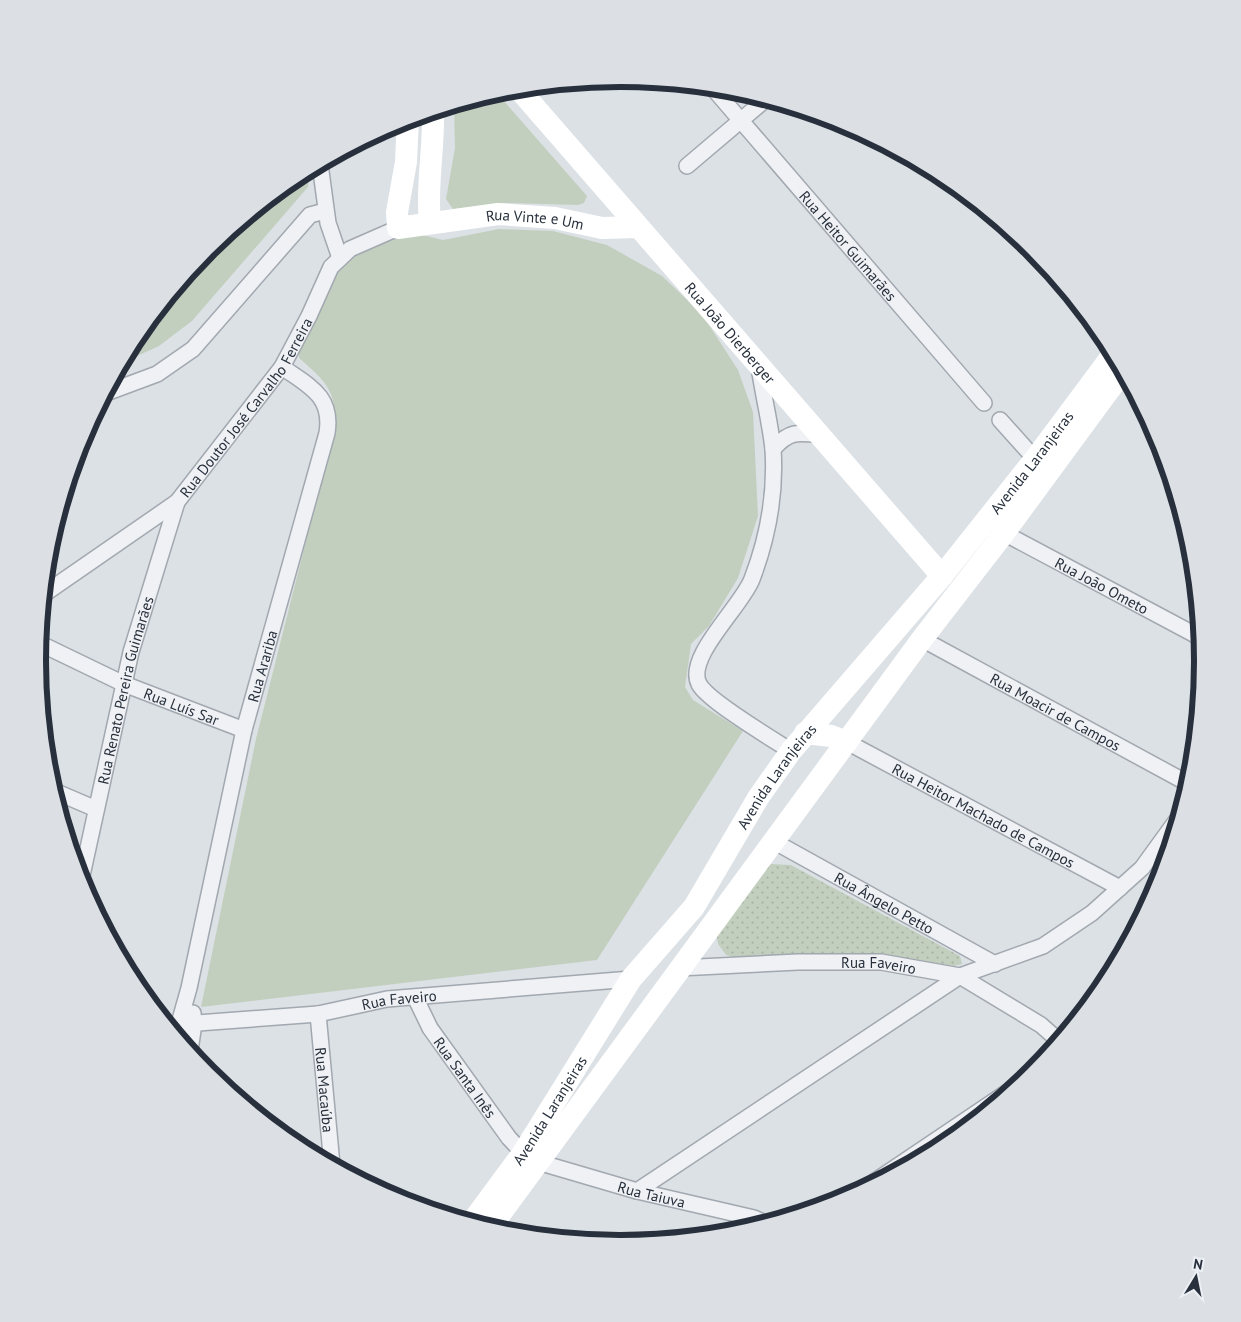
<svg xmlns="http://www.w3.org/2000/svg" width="1241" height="1322" font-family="'PT Sans',sans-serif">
<defs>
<pattern id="park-dots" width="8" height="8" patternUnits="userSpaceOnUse" patternTransform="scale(1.25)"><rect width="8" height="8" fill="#c3cfbe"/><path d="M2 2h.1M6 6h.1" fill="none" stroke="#a8b2a4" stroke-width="1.8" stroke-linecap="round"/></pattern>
</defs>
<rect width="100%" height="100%" fill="#dce1e6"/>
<g fill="#c3cfbe">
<polygon points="496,92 587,196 584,203 578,205 506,203 453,209 446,199 455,148 454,105"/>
<polygon points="310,169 308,187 192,321 159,346 122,363 136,337 208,249 297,176"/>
<path d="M 499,229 L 553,231 L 607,245 L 662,276 L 702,314 L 738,370 L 753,412 L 758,516 L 738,578 L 709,626 L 691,644 L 685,687 L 693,700 L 743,731 L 597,960 L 201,1007 L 256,739 L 335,426 C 337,390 324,380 299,358 L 299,345 L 331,277 L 346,258 L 406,231 L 443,240 Z"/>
</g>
<polygon fill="url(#park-dots)" points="771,864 791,865 960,956 962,964 954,966 881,954 816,954 738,958 726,955 718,944 716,930 759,873"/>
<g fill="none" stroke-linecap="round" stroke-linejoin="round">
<defs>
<g id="street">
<path id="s1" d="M 712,87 L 984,403"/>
<polyline points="320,164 328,223 340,258"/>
<polyline points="687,166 766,99"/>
<path d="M 759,367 C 763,394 770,422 773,449 C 776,494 768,537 752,579 C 742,606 685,657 699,684 C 707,700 772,739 791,751"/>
<polyline points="106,393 157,374 193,349 310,215 325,211"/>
<polyline points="1000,420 1035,459"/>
<path d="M 773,449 C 789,431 797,432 820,435"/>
<path id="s2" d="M 1004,533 L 1201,638"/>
<path id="s3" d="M 44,594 L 177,502 L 282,367 L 309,316 L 331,267 L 350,249 L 398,228"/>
<path id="s4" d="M 922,639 L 1189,784"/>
<path id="s5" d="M 39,643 L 124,684 L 244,730"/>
<path id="s6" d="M 847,742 L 1120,888"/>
<polyline points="54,791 96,809"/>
<path id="s7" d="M 775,842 L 995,964"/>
<path id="s8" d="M 81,880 L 131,652 L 177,502"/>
<path id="s9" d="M 679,968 L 798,962 L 881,962 L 960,976 L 1041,1025 L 1059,1041"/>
<path id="s10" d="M 415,997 L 430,1028 L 509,1138 L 523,1153"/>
<path id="s11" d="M 318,1014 L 332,1165"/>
<path id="s12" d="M 171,1025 L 318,1014 L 387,999 L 631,979"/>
<path id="s13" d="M 176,1034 L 189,988 L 244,730 L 327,433 C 333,396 309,386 282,367"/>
<polyline points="190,1051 194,1023 193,1013"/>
<path id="s14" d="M 538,1162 L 637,1191 L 754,1218 L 765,1223"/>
<polyline points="868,1186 1018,1085"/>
<polyline points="637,1191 960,976 1043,946 1092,913 1142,868 1179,817"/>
</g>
</defs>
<use href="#street" stroke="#a2a8b0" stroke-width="18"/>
<use href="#street" stroke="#eff1f4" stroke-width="15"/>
<g stroke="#fff" stroke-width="22">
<path id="s15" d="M 518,88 L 942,576"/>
<path id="s16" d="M 408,119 L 406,162 L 397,212 L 398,228 L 498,214 L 555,218 L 602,228 L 638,227"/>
<path d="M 430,223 C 426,186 434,149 433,112"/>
<polyline points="805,733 831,736 847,742"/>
<path id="s17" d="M 472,1222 L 523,1153 L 631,979 L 694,907 L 758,798 L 791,751 L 942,576 L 1035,459 L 1114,353"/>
<polyline points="490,1228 922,639 1004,533 1123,371"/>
</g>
</g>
<g text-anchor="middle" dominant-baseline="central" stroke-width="4" stroke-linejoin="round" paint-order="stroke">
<g font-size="15" fill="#27303c" stroke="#eceff4">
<text stroke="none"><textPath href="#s16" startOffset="248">Rua Vinte e Um</textPath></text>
<text stroke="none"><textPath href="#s1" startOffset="209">Rua Heitor Guimarães</textPath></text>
<text stroke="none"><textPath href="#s15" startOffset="324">Rua João Dierberger</textPath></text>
<text stroke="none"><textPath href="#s3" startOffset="279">Rua Doutor José Carvalho Ferreira</textPath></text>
<text stroke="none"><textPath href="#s17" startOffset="946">Avenida Laranjeiras</textPath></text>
<text stroke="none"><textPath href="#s2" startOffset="111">Rua João Ometo</textPath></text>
<text stroke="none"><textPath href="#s13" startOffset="378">Rua Arariba</textPath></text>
<text stroke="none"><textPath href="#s8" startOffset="195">Rua Renato Pereira Guimarães</textPath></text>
<text stroke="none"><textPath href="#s5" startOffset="156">Rua Luís Sar</textPath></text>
<text stroke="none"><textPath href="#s4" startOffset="152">Rua Moacir de Campos</textPath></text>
<text stroke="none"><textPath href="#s17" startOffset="541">Avenida Laranjeiras</textPath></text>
<text stroke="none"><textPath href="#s6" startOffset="155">Rua Heitor Machado de Campos</textPath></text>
<text stroke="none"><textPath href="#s7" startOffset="125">Rua Ângelo Petto</textPath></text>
<text stroke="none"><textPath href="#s9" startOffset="200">Rua Faveiro</textPath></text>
<text stroke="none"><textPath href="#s12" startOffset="230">Rua Faveiro</textPath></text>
<text stroke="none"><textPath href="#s10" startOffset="95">Rua Santa Inês</textPath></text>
<text stroke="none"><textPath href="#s11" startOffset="76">Rua Macaúba</textPath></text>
<text stroke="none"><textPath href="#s17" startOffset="136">Avenida Laranjeiras</textPath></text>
<text stroke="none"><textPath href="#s14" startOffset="118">Rua Taiuva</textPath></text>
</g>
</g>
<path d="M0 0H1241V1322H0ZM46 661a574 574 0 1 1 1148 0a574 574 0 1 1-1148 0Z" fill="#dce0e5" fill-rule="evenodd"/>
<path fill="none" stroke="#27303c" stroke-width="6" d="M46 661a574 574 0 1 1 1148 0a574 574 0 1 1-1148 0Z"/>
<g transform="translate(1196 1277) rotate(10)" stroke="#eceff4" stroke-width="4" paint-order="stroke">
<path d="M0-4L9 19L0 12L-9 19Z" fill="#27303c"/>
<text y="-8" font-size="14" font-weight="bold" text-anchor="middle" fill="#27303c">N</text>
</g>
</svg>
